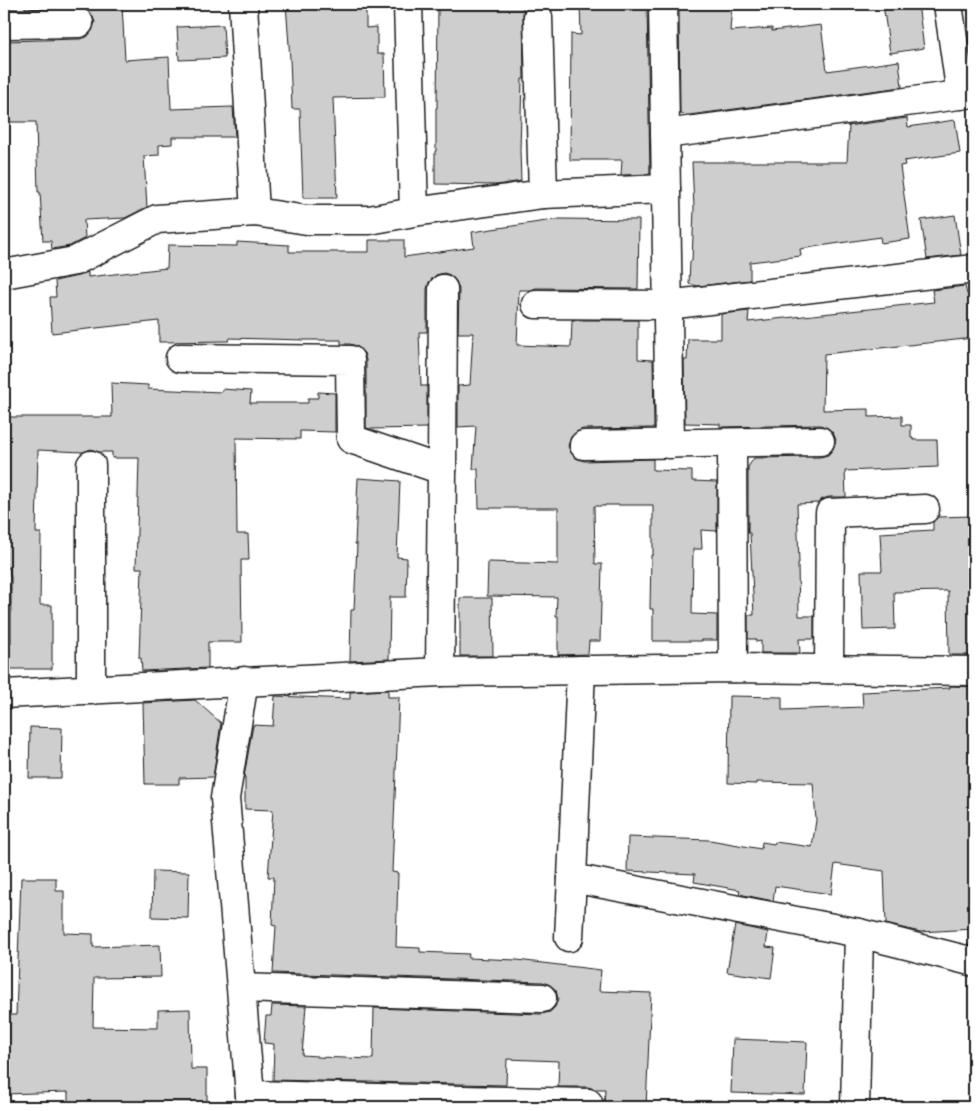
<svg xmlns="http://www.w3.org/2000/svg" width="978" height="1111" font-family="Mynerve,sans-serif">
<rect width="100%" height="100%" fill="#fff"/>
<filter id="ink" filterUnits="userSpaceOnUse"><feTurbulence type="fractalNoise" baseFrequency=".02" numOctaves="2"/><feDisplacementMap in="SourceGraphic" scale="10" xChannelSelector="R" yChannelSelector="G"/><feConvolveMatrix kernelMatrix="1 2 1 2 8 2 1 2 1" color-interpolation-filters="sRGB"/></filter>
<g filter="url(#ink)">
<g fill="#cecece" stroke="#1c1c1c">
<polygon points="25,4 122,4 125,60 169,57 171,109 233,107 235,137 172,137 172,144 159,145 159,155 144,156 147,207 125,218 84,220 85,238 70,246 52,249 51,241 43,241 40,192 38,192 36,122 4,122 4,41 80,39 87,37 92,31 95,22 92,15 86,9 79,7 25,8"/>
<polygon points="286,4 326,4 326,6 366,6 366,28 377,27 377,54 384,54 385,97 333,98 337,198 303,198 300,109 292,109 290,59"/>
<polygon points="580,4 647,4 650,174 621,175 622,160 570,160 571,34 581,35"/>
<polygon points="679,4 732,4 730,31 772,28 772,31 821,25 827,71 899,61 902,87 689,115 680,114"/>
<polygon points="883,4 918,4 924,48 890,53"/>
<polygon points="523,6 524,79 522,79 520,150 521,181 497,185 435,184 435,151 436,151 436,108 437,108 438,8"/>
<polygon points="223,25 225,58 179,60 177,27"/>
<polygon points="907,118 908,127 955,120 960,153 904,161 905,165 900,166 910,239 881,243 880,237 800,249 801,256 750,262 750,280 698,286 689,284 690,261 692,261 694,208 692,162 847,162 849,126 847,126"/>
<polygon points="955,215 961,255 927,259 921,220"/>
<polygon points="560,219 639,220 638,289 536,288 530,290 519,290 517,345 571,347 572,320 638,320 638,359 653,360 654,428 583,429 576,432 571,437 568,446 571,453 576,458 584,461 653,459 653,470 692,471 692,481 717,482 717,531 701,530 702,549 693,549 692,614 717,615 717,640 702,640 702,641 653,641 653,609 650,609 651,555 653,555 653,505 605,505 605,506 594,506 595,564 602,564 600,641 589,641 588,654 558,655 558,616 556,616 557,597 487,596 488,562 558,564 558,508 479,508 478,469 473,469 476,426 458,427 458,386 470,385 473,333 458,333 459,289 456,281 450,275 444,273 436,275 429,282 427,289 427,332 419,332 421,386 427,386 427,428 371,429 366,428 366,360 364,353 357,346 350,344 341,344 341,340 304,340 230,338 229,341 159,342 159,321 52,333 50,297 56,297 55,281 78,276 88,272 88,277 167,268 168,245 237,246 237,242 289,245 289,252 369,252 369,240 404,240 404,257 474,247 472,232"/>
<polygon points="965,286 967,294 974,293 974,338 824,354 823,410 869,409 869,417 902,416 902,425 911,425 911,438 913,438 913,440 937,440 938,467 845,471 846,497 829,497 822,499 818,503 797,504 799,563 798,563 799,616 814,616 814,639 799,639 800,653 761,653 761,641 756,642 756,639 748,639 748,615 754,615 750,533 748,533 748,467 754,458 820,457 828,455 833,449 836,440 833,433 828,428 820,425 720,427 720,424 685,423 684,360 687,360 688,339 721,339 721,314 749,311 748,322 934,302 932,290"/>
<polygon points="111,383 148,385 148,389 222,392 222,389 251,391 250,403 308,403 308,398 318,398 318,392 335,393 335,432 300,431 300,439 236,438 237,534 248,534 249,560 241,560 242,642 208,642 208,668 142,671 141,658 139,658 142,568 136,568 139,458 112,458 112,452 99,452 91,449 83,452 38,450 36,533 41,533 40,605 52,605 52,669 4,669 4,643 11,643 11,576 10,576 10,568 4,568 4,417 112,417"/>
<polygon points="358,478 400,481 397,557 407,558 406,597 390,597 389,659 350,661 351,610 354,610 357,544 355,544"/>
<polygon points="972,516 974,557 974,611 971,611 973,655 949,655 948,591 894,592 895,629 863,630 861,571 882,571 880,533 933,530 933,522 938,517"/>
<polygon points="460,598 492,598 493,656 460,656"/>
<polygon points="950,686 974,687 974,747 973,747 974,799 974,929 920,932 886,924 884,871 835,864 831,894 775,886 773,901 739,894 740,890 694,882 695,874 627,871 628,837 710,840 761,849 762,842 774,844 775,842 812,847 816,820 813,783 757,782 757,784 728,783 729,696 782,697 782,710 863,707 862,692 950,688"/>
<polygon points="388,690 388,697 399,697 392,872 398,873 396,947 420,948 420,952 469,954 468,958 517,960 601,970 599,991 651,993 646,1107 604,1107 605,1089 594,1089 588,1087 558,1087 559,1061 507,1059 506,1085 273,1080 274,1044 264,1043 266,1016 271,1016 272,1005 306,1006 302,1055 317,1056 317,1057 373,1059 374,1008 541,1014 550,1012 555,1007 558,999 556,990 550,985 543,982 273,973 276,926 272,925 274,877 268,877 273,810 245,809 245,777 244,777 253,725 273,726 275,696 350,699 350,692"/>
<polygon points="195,700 221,723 213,777 179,778 179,784 145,784 143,703"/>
<polygon points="30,727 62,728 61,778 29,778"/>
<polygon points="153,871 189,872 188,918 152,917"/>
<polygon points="21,878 56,878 56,891 64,891 64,933 93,934 93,947 160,945 161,977 94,978 93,1027 158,1028 158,1010 190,1009 191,1069 207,1069 207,1105 68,1107 68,1092 4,1094 4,1015 16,1015"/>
<polygon points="735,925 768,932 766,947 775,948 771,978 727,972"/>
<polygon points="733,1039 807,1042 805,1095 731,1093"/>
</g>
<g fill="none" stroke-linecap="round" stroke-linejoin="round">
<defs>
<g id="minor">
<polyline points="243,4 255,212"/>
<polyline points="408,4 414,212"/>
<polyline points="663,4 670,444"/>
<polyline points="948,4 961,95"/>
<polyline points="538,17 543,194"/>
<polyline points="4,24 79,23"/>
<polyline points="665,134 974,93"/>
<polyline points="4,274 75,261 157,219 255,212 307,220 369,220 414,212 543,194 666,189"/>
<polyline points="536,304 667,305 974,269"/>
<polyline points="180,358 350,360 351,439 442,470 440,672"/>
<polyline points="732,443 733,668"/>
<polyline points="584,445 820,441"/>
<polyline points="91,465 91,690"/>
<polyline points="442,470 443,289"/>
<polyline points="829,669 830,513 925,509"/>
<polyline points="581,670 572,878 859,933 974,962"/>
<polyline points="244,681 225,798 251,1107"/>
<polyline points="4,694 440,672 733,668 974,671"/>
<polyline points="569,937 572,878"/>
<polyline points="242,988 542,998"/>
<polyline points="250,1095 588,1103"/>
<polyline points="855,1107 859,933"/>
</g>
</defs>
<use href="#minor" stroke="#1c1c1c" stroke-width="31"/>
<use href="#minor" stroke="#fff" stroke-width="28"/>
</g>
</g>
<rect width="978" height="1111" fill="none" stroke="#fff" stroke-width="20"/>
<rect x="10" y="10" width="958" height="1091" fill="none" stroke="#1c1c1c" stroke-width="2" filter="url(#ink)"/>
</svg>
